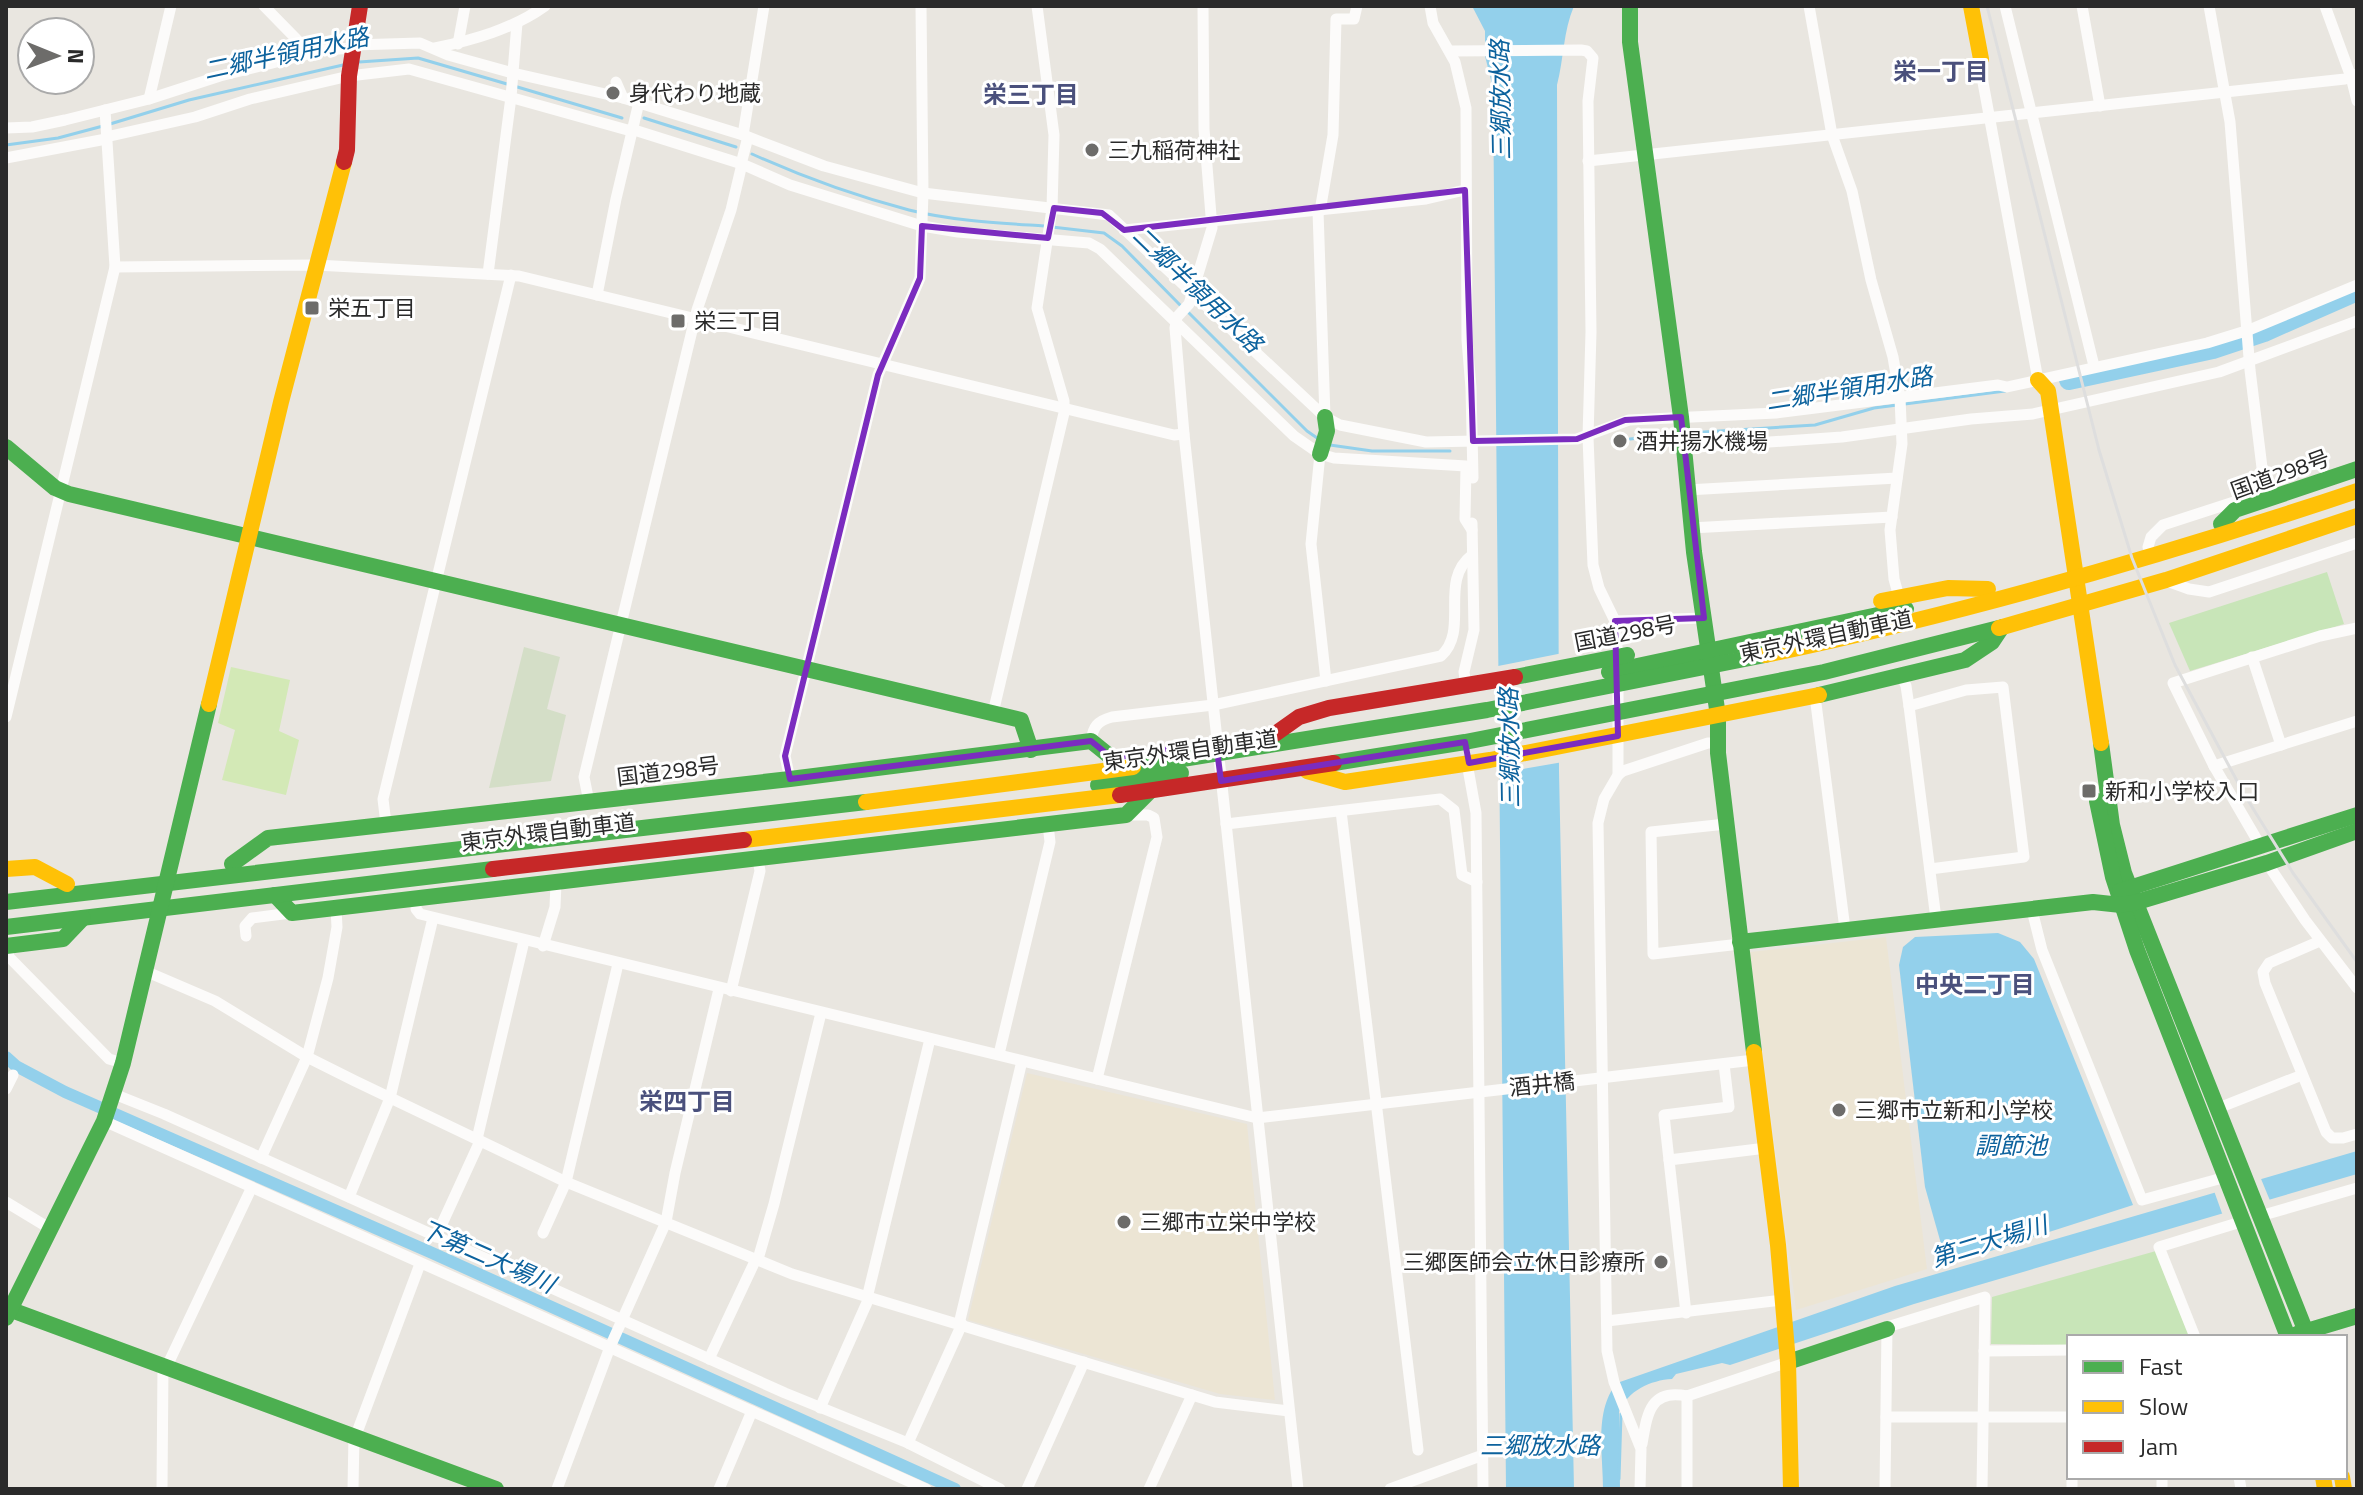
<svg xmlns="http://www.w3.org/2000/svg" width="2363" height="1495" font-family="'Titillium Web','Noto Sans JP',sans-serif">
<rect width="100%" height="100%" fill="#e9e6e0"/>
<g fill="#ece5d4">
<polygon points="1886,937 1927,1269 1796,1310 1750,952"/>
<polygon points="1027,1073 1247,1124 1275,1400 1220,1394 968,1320"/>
</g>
<g fill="#c8e5b8">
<polygon points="2327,572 2344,624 2190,671 2169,623"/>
<polygon points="2156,1251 2191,1337 2069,1337 2069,1345 1991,1344 1992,1297"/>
</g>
<polygon fill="#d4dec7" points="524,647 560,657 547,709 566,715 551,781 489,788"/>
<polygon fill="#d3e9b6" points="231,667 290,680 279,731 299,740 286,795 222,780 235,730 218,723"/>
<g fill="#93d0eb">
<path d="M 1472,6 L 1574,6 C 1563,32 1564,58 1557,85 L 1559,771 L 1574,1489 L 1506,1489 L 1493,88 L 1485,56 L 1485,31 Z"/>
<polygon points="1998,933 2020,942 2034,959 2133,1205 1947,1265 1925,1187 1899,965 1903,947 1915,937"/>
<path d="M 2357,1151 L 2357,1174 L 1914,1304 L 1730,1365 L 1722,1363 L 1676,1374 L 1672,1379 C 1651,1380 1627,1391 1619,1412 L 1620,1489 L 1603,1489 C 1603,1455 1594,1410 1617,1383 L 1895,1286 Z"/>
</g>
<g fill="#e9e6e0">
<polygon points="1563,653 1563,762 1494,774 1493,667"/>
<polygon points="2259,1174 2271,1203 2223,1216 2213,1188"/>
</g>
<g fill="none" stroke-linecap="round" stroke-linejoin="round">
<g stroke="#93d0eb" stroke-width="3">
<polyline points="359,62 418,58 507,84"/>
<polyline points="514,86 622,118"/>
<polyline points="644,118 736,147"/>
<polyline points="110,124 189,100 343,65"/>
<polyline points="6,145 58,138 103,126"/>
<path d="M 752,154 C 803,177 855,196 909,210 C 953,221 999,223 1044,226"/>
<polyline points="1052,227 1104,233 1122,246 1182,307"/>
<polyline points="1188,312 1307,431 1320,440"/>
<polyline points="1688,433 1815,425 1874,408 2005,391"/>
<polyline points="1630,439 1677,434"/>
<polyline points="1330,445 1372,451 1450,451"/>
<polyline points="1619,1479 1621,1414"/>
</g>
<polyline stroke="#93d0eb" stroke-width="12" points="6,1057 16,1066 65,1092 430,1252 955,1489"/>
<polyline stroke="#93d0eb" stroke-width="20" points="2069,380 2213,349 2264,332 2357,291"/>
<g stroke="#fcfbfa" stroke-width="11">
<polyline points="264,6 311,54"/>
<polyline points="1203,6 1204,129 1212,228 1189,304 1177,317 1175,328 1184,434 1298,1489"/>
<polyline points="1430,6 1433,23 1455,62 1466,108 1467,340 1471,388 1473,478"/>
<polyline points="1809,6 1832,135 1852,191 1871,280 1893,357 1900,398 1902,444 1890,530 1894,579 1899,597"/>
<polyline points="2005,6 2094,366"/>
<polyline points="2082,6 2100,106"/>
<polyline points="2209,6 2230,122 2250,370 2265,492"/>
<polyline points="2325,6 2351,77 2357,101"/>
<polyline points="458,44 465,6"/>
<polyline points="353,45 420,43 448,55 513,73 623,98"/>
<path d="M 435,48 C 473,40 513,29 545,6"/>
<polyline points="1450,51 1581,50 1587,51 1593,58 1588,101 1591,332 1588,437 1593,565 1599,588 1615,621 1618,659"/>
<polyline points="1981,59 1982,77 2038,380"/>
<polyline points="616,82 623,98 743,135 824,166 923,193 1109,215 1325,417 1340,425 1426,442 1577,439 1629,420 1776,413 1998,385 2007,387 2207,343 2249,330 2357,285"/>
<polyline points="149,99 171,6"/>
<polyline points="105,110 115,267 316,265 519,276 1174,435 1184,434"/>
<polyline points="6,128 32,127 65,120 149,99 220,76 324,50 353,48"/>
<polyline points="631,129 742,164 790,185 922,226 958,232 1089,243 1100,249 1294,436 1320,454 1334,458 1466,466 1465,519 1472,530"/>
<polyline points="743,135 764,6"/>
<polyline points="106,137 195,117 250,99 349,76 409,69 631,131"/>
<polyline points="6,158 106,139"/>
<polyline points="1588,161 2345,79 2357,74"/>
<polyline points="741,164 748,137"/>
<polyline points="1318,211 1325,417"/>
<polyline points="1320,211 1333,135 1336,19 1354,19 1357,6"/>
<polyline points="1124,230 1426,199 1465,190"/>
<polyline points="488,274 511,97 517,23"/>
<polyline points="597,295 616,199 639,102"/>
<polyline points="1683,448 1842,437 1971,419 2033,414 2219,372 2357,321"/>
<polyline points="1320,454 1311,544 1326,681"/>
<polyline points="1687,490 1897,478"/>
<polyline points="1691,528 1892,517"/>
<polyline points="2148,547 2151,537 2163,525 2240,500"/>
<polyline points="2167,581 2189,589 2209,592 2357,543"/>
<polyline points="1615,621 1704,618"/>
<polyline points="2252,657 2281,745"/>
<polyline points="1902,676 1906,686 1909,706 1936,919"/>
<polyline points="1618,681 1618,775 1604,799 1598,823 1607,1351 1614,1382 1641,1449 1640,1489"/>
<polyline points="1466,686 1464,672 1474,630 1472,523"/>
<polyline points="1815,696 1845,929"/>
<polyline points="1909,706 1966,690 2003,687 2024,857 1930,869"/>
<polyline points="993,713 1064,413 1064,401 1037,308 1052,209 1054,135 1037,6"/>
<polyline points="6,717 115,267"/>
<path d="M 1091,741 C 1093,727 1097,721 1112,717 L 1213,705 L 1441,656 C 1470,630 1438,581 1472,555"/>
<polyline points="1467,763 1476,813 1483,1489"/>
<polyline points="2214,766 2357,721"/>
<polyline points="1618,775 1623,771 1708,743 1718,743"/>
<polyline points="790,779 785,756 878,375 920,278 923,193 921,6"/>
<polyline points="589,802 584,777 697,310 731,210 742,164"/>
<polyline points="1341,811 1418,1450"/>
<polyline points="386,824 383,799 511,275"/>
<polyline points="1226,824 1440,799 1454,810 1462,875 1477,882"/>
<polyline points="1726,824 1651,832 1653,954 1740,944"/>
<polyline points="2260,845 2214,766 2173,683 2320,636 2357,628"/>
<polyline points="2267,863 2305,920 2357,988"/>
<polyline points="416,900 416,909 420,914 1257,1118 1754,1060"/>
<polyline points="2032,910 2042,950 2142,1200 2226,1177"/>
<polyline points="246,936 245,926 252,918 291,913"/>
<polyline points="2320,941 2269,963 2263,972 2265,983 2326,1132 2332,1138 2343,1138 2357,1134"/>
<polyline points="7,946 9,957 109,1059 123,1063"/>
<polyline points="543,946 555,907 556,883"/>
<polyline points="145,971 215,1001 307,1057 355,1081 566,1182 792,1274 1215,1402 1289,1411"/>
<polyline points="731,991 760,871 758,860"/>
<polyline points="999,1054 1050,842 1048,824"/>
<polyline points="1097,1079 1157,837 1154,818 1148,815 1126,815"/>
<polyline points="6,1089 13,1075"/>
<polyline points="114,1094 164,1114 785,1393 908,1443 1000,1489"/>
<polyline points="2216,1109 2302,1075"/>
<polyline points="104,1121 926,1489"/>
<polyline points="477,1139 524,941"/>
<polyline points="261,1158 307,1057 328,978 337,927 336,909"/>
<polyline points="1669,1160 1766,1148"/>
<polyline points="349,1197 390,1098 433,918"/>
<polyline points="6,1202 49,1228"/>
<polyline points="2260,1216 2357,1188"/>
<polyline points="543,1233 566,1182 618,964"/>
<polyline points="436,1237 480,1141"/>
<polyline points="758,1259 774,1204 821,1013"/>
<polyline points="867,1298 930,1039"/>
<polyline points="1686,1313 1664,1115 1729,1107 1724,1064"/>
<polyline points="1607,1321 1782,1300"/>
<polyline points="959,1324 1022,1061"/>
<polyline points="2195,1337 2159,1247 2244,1221"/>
<polyline points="1984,1351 2069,1350"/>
<polyline points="709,1359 756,1259"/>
<polyline points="167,1366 251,1189"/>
<polyline points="820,1408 869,1298"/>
<polyline points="1886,1417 2069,1417"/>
<polyline points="356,1435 420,1264"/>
<polyline points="908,1443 962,1324"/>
<path d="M 1642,1444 C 1647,1416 1649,1388 1687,1396 L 1788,1362"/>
<polyline points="2239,1477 2241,1489"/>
<polyline points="162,1489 163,1364"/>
<polyline points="353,1489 354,1435"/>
<polyline points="557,1489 610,1347 666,1222 675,1173 719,989"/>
<polyline points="719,1489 752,1411"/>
<polyline points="1027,1489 1084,1362"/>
<polyline points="1149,1489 1192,1395"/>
<polyline points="1390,1489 1483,1455"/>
<polyline points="1687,1489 1687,1396"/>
<polyline points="1885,1489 1887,1327 1985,1297 1982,1489"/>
<polyline points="2072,1489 2072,1477"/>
<polyline points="2162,1489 2162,1477"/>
</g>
<g stroke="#4caf50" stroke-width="16">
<polyline points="1630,6 1630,42 1681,417 1694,552 1718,716 1718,753 1754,1052"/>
<polyline points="6,447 55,488 69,494 1021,720 1031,750"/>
<polyline points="1320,454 1327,431 1325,417"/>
<polyline points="2221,524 2235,510 2357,469"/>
<polyline points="1609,672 1906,609"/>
<polyline points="1515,677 1627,655"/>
<polyline points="1819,695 1965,660 1992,642 2002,627"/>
<polyline points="2101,743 2112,825 2124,873 2308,1337"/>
<polyline points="1334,763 1465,742 1824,672 1999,628"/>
<polyline points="1133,767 1487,710 1765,655"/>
<polyline points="1098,785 1181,773"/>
<polyline points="2097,801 2113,877 2137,950 2288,1337"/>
<polyline points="232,864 268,838 790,779 1091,741 1112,758"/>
<polyline points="2120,891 2357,815"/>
<polyline points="275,895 292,913 1126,815 1149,792"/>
<polyline points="6,902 866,802"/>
<polyline points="6,927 493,869"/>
<polyline points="1740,942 2093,902 2121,905 2137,902 2267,863 2357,831"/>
<polyline points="6,946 63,939 83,918"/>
<polyline points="6,1308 496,1489"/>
<polyline points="6,1318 104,1121 123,1063 209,704"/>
<polyline points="2297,1334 2357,1316"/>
<polyline points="1788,1362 1887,1329"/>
</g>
<g stroke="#ffc107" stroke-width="16">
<polyline points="1971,6 1981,59"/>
<polyline points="2038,380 2048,391 2101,743"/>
<polyline points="1881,601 1948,588 1988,589"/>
<polyline points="1999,628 2166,580 2357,516"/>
<path d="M 1765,655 C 1966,613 2162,556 2357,491"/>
<polyline points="209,704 281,402 344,162"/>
<polyline points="1307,771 1345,782 1490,760 1819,695"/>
<polyline points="866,802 1133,767"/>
<polyline points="744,840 1120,795"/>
<polyline points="6,869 35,867 67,884"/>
<polyline points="1754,1052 1778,1245 1788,1362 1791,1489"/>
<polyline points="2323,1477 2325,1489"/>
<polyline points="2342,1477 2344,1489"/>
</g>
<g stroke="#c62828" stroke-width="16">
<polyline points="344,162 347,150 349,76 360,6"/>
<polyline points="1275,734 1299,717 1329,708 1515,677"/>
<polyline points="1120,795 1334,763"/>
<polyline points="493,869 744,840"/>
</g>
<polyline stroke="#dedede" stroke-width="3" points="1987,6 2099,450 2132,558 2175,665 2244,794 2293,873 2357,962"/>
</g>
<path fill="none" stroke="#7b2cbf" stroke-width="6" stroke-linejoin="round" d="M 1465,190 L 1473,441 L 1577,439 L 1625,420 L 1681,417 L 1704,618 L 1615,621 L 1618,736 L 1469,763 L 1465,742 L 1221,781 L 1216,742 L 1112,758 L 1091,741 L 790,779 L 785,756 L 878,375 L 920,278 L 922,226 L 1048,238 L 1054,208 L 1102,213 L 1124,230 Z"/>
<g fill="#6d6c6a" stroke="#fff" stroke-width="3">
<circle cx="613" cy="93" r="8"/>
<circle cx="1092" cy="150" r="8"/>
<rect x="304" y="300" width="16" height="16" rx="4"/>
<rect x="670" y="313" width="16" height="16" rx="4"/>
<circle cx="1620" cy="441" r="8"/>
<rect x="2081" y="783" width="16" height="16" rx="4"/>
<circle cx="1839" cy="1110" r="8"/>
<circle cx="1124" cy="1222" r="8"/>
<circle cx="1661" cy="1262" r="8"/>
</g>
<g text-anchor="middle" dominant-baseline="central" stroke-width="6" stroke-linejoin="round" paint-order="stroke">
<g font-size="22" fill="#2a2a2a" stroke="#fff" text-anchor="start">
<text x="629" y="93">身代わり地蔵</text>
<text x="1108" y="150">三九稲荷神社</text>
<text x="328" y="308">栄五丁目</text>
<text x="694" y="321">栄三丁目</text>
<text x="1636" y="441">酒井揚水機場</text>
<text x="2105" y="791">新和小学校入口</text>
<text x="1855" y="1110">三郷市立新和小学校</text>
<text x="1140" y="1222">三郷市立栄中学校</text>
<text x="1645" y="1262" text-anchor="end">三郷医師会立休日診療所</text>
</g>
<g font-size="22" fill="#2a2a2a" stroke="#fff">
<text transform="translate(2280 474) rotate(-20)">国道298号</text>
<text transform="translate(1625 633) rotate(-11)">国道298号</text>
<text transform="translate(1826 636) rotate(-12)">東京外環自動車道</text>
<text transform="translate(1190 750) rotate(-8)">東京外環自動車道</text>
<text transform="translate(668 771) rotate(-7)">国道298号</text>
<text transform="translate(548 832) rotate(-7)">東京外環自動車道</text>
<text transform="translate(1542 1084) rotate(-6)">酒井橋</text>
</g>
<g font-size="24" font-style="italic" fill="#0c629d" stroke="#fff">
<text transform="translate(286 53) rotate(-12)">二郷半領用水路</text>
<text transform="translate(1500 100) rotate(-91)">三郷放水路</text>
<text transform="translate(1198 289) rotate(44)">二郷半領用水路</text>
<text transform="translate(1849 388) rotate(-9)">二郷半領用水路</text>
<text transform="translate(1509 748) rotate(-91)">三郷放水路</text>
<text x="2011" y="1145">調節池</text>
<text transform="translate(1989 1241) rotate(-17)">第二大場川</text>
<text transform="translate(488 1256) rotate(24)">下第二大場川</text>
<text x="1540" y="1445">三郷放水路</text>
</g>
<g font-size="24" font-weight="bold" fill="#4a507c" stroke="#fff">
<text x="1941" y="71">栄一丁目</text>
<text x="1031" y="94">栄三丁目</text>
<text x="1975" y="984">中央二丁目</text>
<text x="687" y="1101">栄四丁目</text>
</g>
</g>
<rect width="2363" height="1495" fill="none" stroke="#2a2a2a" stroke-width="16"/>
<rect x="2067" y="1335" width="280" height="144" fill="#ffffff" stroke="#aaaaaa" stroke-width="2"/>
<rect x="2083" y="1361" width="40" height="12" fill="#4caf50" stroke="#aaaaaa" stroke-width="2"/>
<text x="2139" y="1375" font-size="24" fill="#2a2a2a">Fast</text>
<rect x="2083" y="1401" width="40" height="12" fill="#ffc107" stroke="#aaaaaa" stroke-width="2"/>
<text x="2139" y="1415" font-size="24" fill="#2a2a2a">Slow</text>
<rect x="2083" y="1441" width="40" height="12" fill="#c62828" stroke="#aaaaaa" stroke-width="2"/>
<text x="2139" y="1455" font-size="24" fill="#2a2a2a">Jam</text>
<g transform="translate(56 56) rotate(91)"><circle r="38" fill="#ffffff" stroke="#aaaaaa" stroke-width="2"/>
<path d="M0-6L14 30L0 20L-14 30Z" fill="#6d6c6a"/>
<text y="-12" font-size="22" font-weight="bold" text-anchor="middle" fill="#2a2a2a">N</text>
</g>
</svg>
